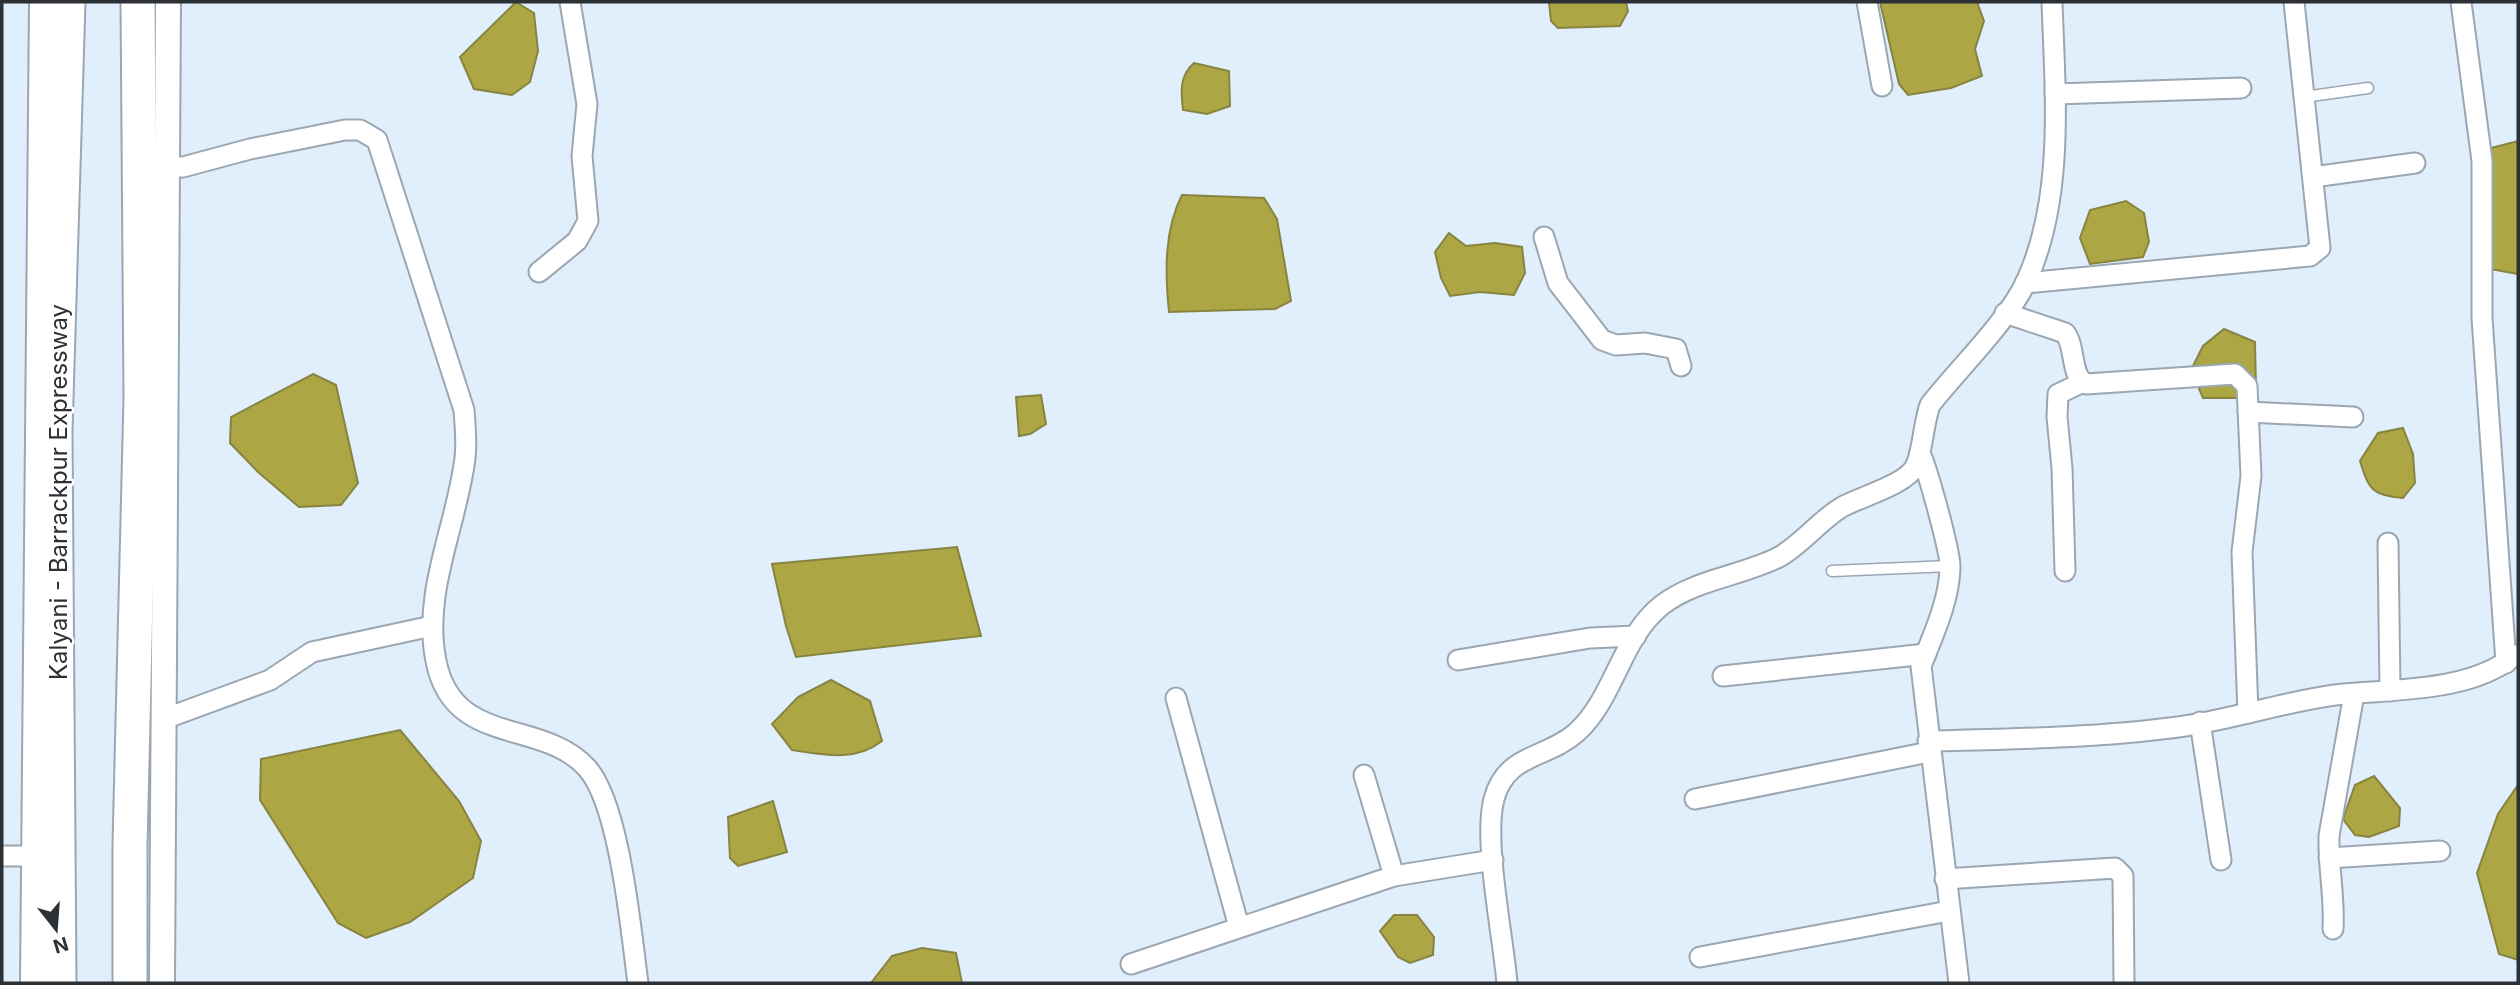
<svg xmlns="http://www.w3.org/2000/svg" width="2520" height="985" font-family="Inter,sans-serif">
<rect width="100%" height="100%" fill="#e1effd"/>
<g fill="#aca744" stroke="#868440" stroke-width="2">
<polygon points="516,2 534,13 538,51 530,82 512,95 474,89 460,57"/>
<polygon points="1549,2 1626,2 1628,11 1620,26 1558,28 1551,21"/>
<polygon points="1880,2 1977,2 1984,21 1975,49 1982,76 1951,88 1908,95 1899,84"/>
<path d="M 1194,63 L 1229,71 L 1230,106 L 1207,114 L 1183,110 C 1181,92 1179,76 1194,63 Z"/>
<polygon points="2518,141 2518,274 2490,269 2487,149"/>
<path d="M 1182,195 L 1264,198 L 1277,219 L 1291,301 L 1275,309 L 1169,312 C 1165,273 1164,230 1182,195 Z"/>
<polygon points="2126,201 2144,213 2149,242 2143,257 2090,264 2080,238 2090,210"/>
<polygon points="1449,233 1466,246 1495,243 1522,247 1525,273 1514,295 1480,292 1450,296 1441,278 1435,252"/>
<polygon points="2224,329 2255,342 2256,390 2242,398 2203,398 2191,370 2203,346"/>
<polygon points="313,374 336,385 358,483 341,505 299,507 258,472 230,443 231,417"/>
<polygon points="1041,395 1046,424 1030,434 1019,436 1016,397"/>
<path d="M 2403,428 L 2413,454 L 2415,483 L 2403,498 C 2372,495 2369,490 2360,461 L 2378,433 Z"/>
<polygon points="957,547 981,636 796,657 786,626 772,564"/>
<path d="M 831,680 L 870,701 L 882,741 C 855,762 825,755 792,750 L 772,724 L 798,697 Z"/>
<polygon points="400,730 459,801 481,841 473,878 410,922 366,938 338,923 260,800 261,759"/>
<polygon points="2374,776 2400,808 2399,826 2369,837 2355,835 2343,819 2355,785"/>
<polygon points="2518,785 2518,960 2499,954 2477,873 2498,814"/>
<polygon points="773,801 787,852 738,866 730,858 728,817"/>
<polygon points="1394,915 1417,915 1434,937 1433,955 1410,963 1398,957 1380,931"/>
<polygon points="922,948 956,953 962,983 871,983 892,956"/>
</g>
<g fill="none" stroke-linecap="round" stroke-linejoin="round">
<defs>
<g id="service">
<polyline points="2304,97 2368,88"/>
<polyline points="1832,571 1950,566"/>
</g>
<g id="minor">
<polyline points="1867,2 1882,86"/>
<polyline points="2461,2 2482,161 2482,318 2506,663"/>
<polyline points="2055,94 2241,88"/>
<path d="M 166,167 L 183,167 L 250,149 L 345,130 L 360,130 L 377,140 L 464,410 C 465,425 467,442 465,458 C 457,525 422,592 436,661 C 453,748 542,718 587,768 C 620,805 631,932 638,983"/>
<polyline points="2313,177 2415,163"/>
<polyline points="1544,237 1558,283 1602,340 1616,345 1645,343 1676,349 1681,366"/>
<polyline points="539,272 577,241 588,221 582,156 587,104 570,2"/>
<polyline points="2025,283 2310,256 2320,248 2294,2"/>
<path d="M 2005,313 L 2065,333 C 2076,346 2070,377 2086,384 L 2235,374 L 2247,386 L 2251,476 L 2242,552 L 2248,713"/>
<polyline points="2248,412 2353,417"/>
<path d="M 1920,453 C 1927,468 1951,553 1950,568 C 1949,602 1933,635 1921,666 L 1959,983"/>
<polyline points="2388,543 2390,691"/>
<polyline points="2065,571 2062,468 2057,417 2058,394 2081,383"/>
<polyline points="1458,660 1590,638 1636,636"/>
<polyline points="1723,676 1926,654"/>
<polyline points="1176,698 1239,927"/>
<polyline points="164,719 270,680 312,652 432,626"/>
<polyline points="2200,722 2221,860"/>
<path d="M 1928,741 C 2010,739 2097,738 2178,727 C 2231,720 2282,702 2335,695 C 2389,689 2471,693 2515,655"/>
<polyline points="1364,775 1394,876"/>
<polyline points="1695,799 1929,752"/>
<polyline points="2,856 33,856"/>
<polyline points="2329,858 2440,851"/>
<polyline points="1945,879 2115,868 2123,876 2124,983"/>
<path d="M 2333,929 C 2335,897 2328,868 2329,836 L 2354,694"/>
<polyline points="1700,957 1949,911"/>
<polyline points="1131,964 1394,876 1493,860"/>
<path d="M 1507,983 C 1503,935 1483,841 1494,799 C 1506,753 1547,759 1577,732 C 1615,697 1621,637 1662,605 C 1696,579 1742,576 1779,557 C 1802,544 1819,521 1842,507 C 1860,497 1905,485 1915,467 C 1923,452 1923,424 1930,405 C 1958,369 2007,322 2026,282 C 2065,197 2055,93 2052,2"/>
</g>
<g id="tertiary">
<polyline points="33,983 42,2"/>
<polyline points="162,983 168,2"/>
</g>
<g id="trunk">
<polyline points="59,983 55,431 68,2"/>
<polyline points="130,983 130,844 141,398 138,2"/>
</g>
</defs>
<use href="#service" stroke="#9aa7b3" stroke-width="13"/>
<use href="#minor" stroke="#9aa7b3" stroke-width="23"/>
<use href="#tertiary" stroke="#9aa7b3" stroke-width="28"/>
<use href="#trunk" stroke="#9aa7b3" stroke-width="37"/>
<use href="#service" stroke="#fff" stroke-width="10"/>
<use href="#minor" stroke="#fff" stroke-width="19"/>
<use href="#tertiary" stroke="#fff" stroke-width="24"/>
<use href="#trunk" stroke="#fff" stroke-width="33"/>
</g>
<g text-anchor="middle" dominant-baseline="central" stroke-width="5" stroke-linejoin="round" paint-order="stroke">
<g font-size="24" fill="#2c3136" stroke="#fff">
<text transform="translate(58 492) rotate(-90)">Kalyani - Barrackpur Expressway</text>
</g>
</g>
<rect width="2520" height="985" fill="none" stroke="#2c3136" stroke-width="7"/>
<g transform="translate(56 929) rotate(163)" stroke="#ffffff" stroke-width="5" paint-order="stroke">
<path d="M0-5L12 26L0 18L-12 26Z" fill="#2c3136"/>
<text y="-10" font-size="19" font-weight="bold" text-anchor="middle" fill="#2c3136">N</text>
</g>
</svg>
